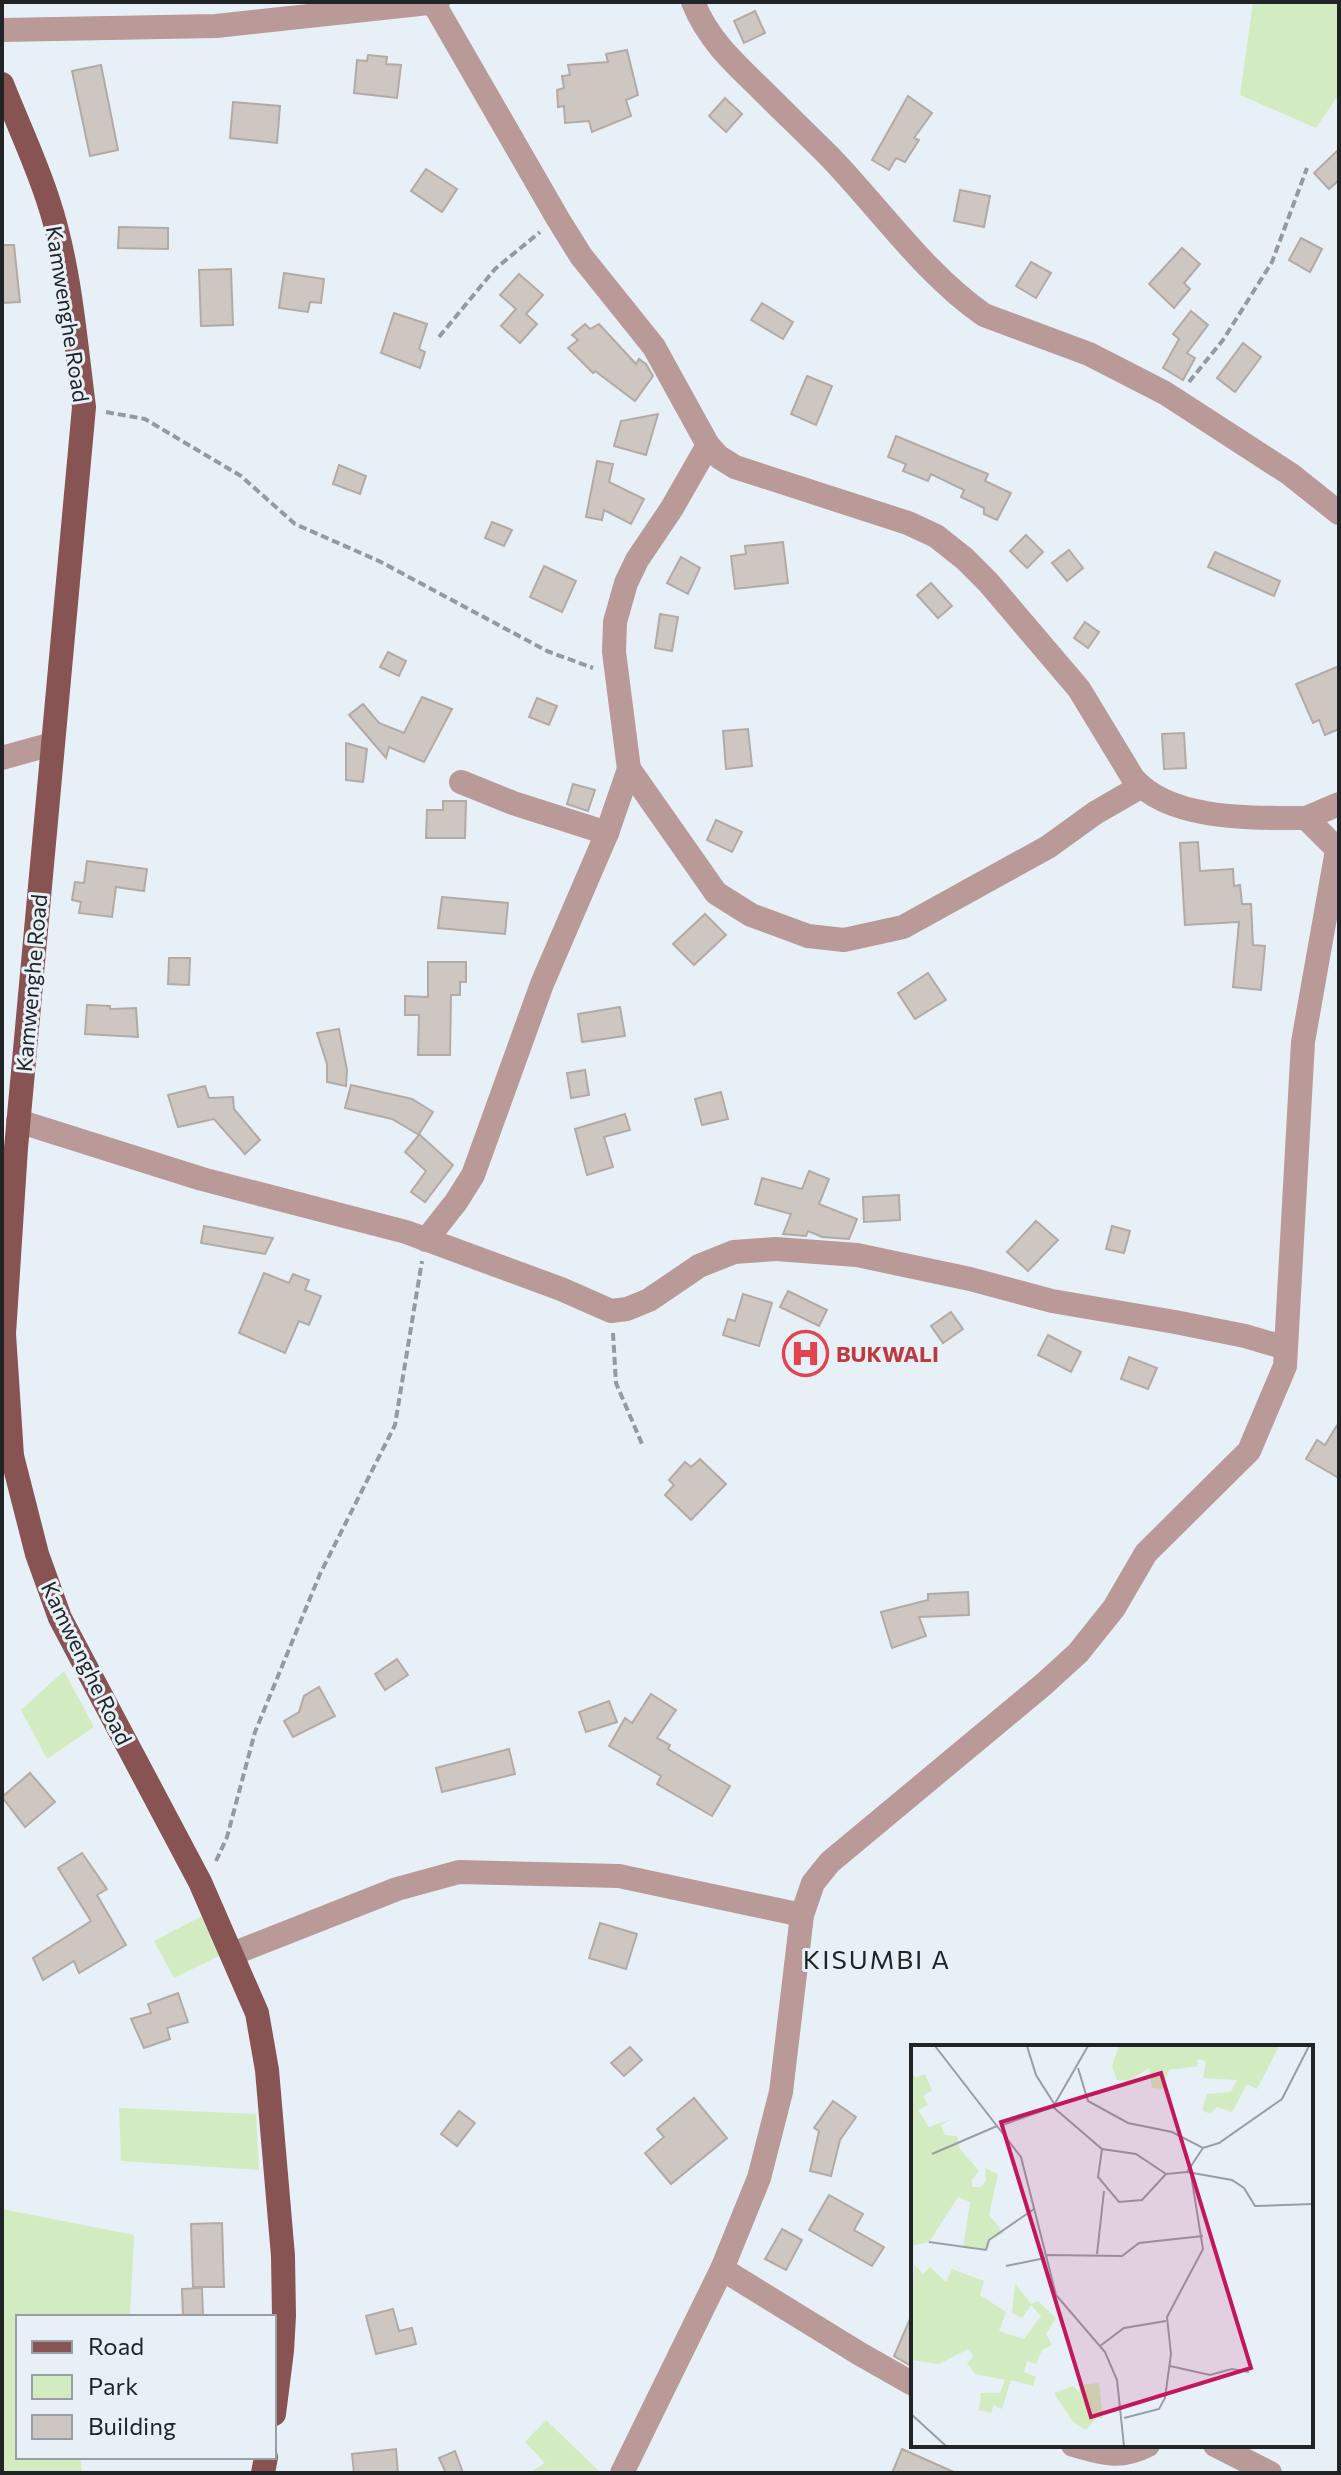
<svg xmlns="http://www.w3.org/2000/svg" width="1341" height="2475" font-family="Commissioner,sans-serif">
<rect width="100%" height="100%" fill="#e8f0f7"/>
<g fill="#d2ebc1">
<polygon points="1253,2 1339,2 1339,94 1316,128 1240,95"/>
<polygon points="64,1671 94,1727 47,1759 21,1710"/>
<polygon points="202,1916 221,1955 174,1978 154,1941"/>
<polygon points="119,2108 256,2114 259,2170 121,2161"/>
<polygon points="2,2209 134,2235 130,2317 18,2317 18,2457 80,2457 82,2473 2,2473"/>
<polygon points="546,2420 601,2473 529,2473 545,2463 525,2442"/>
</g>
<g fill="#cec6c0" stroke="#b3aaa5" stroke-width="2">
<polygon points="755,11 765,33 744,43 734,21"/>
<polygon points="627,50 638,95 626,100 631,116 592,132 589,121 565,123 564,106 558,107 557,90 564,88 562,76 570,75 568,65 608,62 606,54"/>
<polygon points="368,55 387,57 386,64 401,65 397,98 354,93 357,60 367,61"/>
<polygon points="101,65 118,150 90,156 72,71"/>
<polygon points="908,96 932,113 914,138 919,140 905,162 896,158 889,170 872,160"/>
<polygon points="725,98 742,114 726,132 709,116"/>
<polygon points="233,102 280,106 277,143 230,138"/>
<polygon points="1339,149 1339,180 1329,189 1314,173"/>
<polygon points="426,169 457,189 442,212 411,191"/>
<polygon points="960,190 990,196 984,227 954,221"/>
<polygon points="119,227 168,228 168,249 118,248"/>
<polygon points="1301,238 1322,249 1310,272 1289,260"/>
<polygon points="2,245 14,245 20,302 2,303"/>
<polygon points="1182,248 1200,264 1184,283 1190,289 1174,308 1149,284"/>
<polygon points="1031,262 1051,273 1036,298 1016,286"/>
<polygon points="231,269 233,325 201,326 199,270"/>
<polygon points="284,273 324,279 321,303 310,302 308,312 279,308"/>
<polygon points="519,274 543,295 526,314 537,324 520,343 501,326 516,309 500,295"/>
<polygon points="762,303 793,322 783,339 751,320"/>
<polygon points="1191,311 1208,325 1187,353 1195,358 1183,380 1163,368 1179,339 1173,334"/>
<polygon points="394,313 427,324 419,349 425,352 420,368 381,353"/>
<polygon points="585,324 590,329 599,324 636,364 639,359 646,364 653,376 635,401 595,371 593,373 568,348 578,340 572,335"/>
<polygon points="1243,343 1261,357 1235,392 1217,378"/>
<polygon points="807,376 832,386 816,425 791,414"/>
<polygon points="658,414 646,455 614,446 621,421"/>
<polygon points="896,436 988,474 985,481 1011,493 997,520 984,514 984,508 961,497 964,490 931,474 928,481 903,471 906,464 888,457"/>
<polygon points="597,461 613,464 609,482 644,499 631,524 604,510 602,520 586,517"/>
<polygon points="339,465 366,476 360,494 333,484"/>
<polygon points="492,522 512,530 504,546 485,538"/>
<polygon points="1026,535 1043,552 1027,568 1010,551"/>
<polygon points="783,542 788,583 735,589 731,556 746,554 745,546"/>
<polygon points="1069,550 1083,568 1067,581 1052,563"/>
<polygon points="1215,552 1280,581 1274,596 1208,567"/>
<polygon points="681,557 700,568 688,594 667,583"/>
<polygon points="544,566 576,581 562,612 530,597"/>
<polygon points="931,583 952,606 938,618 917,595"/>
<polygon points="660,614 678,617 672,651 655,648"/>
<polygon points="1085,622 1099,632 1088,648 1074,638"/>
<polygon points="388,652 406,661 399,676 380,667"/>
<polygon points="1339,666 1339,729 1325,735 1319,720 1313,723 1296,684"/>
<polygon points="422,697 452,709 424,762 389,747 386,758 349,715 363,704 379,723 404,733"/>
<polygon points="537,698 557,706 549,725 529,717"/>
<polygon points="748,729 752,766 726,769 723,731"/>
<polygon points="1184,733 1186,768 1164,769 1162,734"/>
<polygon points="346,743 367,749 363,782 346,780"/>
<polygon points="573,784 595,790 588,811 567,804"/>
<polygon points="443,801 466,801 465,838 426,838 427,810 443,810"/>
<polygon points="716,820 742,832 732,852 707,840"/>
<polygon points="1198,842 1200,871 1233,869 1234,886 1240,885 1242,904 1251,904 1253,945 1265,946 1261,990 1233,987 1239,922 1185,925 1180,843"/>
<polygon points="87,861 147,869 144,891 116,887 112,917 79,913 81,902 72,900 75,882 84,883"/>
<polygon points="442,897 508,903 505,934 438,928"/>
<polygon points="705,914 726,935 694,965 673,944"/>
<polygon points="169,958 190,958 189,985 168,984"/>
<polygon points="428,962 466,962 466,982 460,982 460,995 451,995 450,1055 418,1055 419,1015 405,1015 405,996 428,997"/>
<polygon points="928,973 946,1000 915,1019 898,993"/>
<polygon points="87,1005 110,1006 110,1009 136,1008 138,1037 85,1034"/>
<polygon points="620,1007 625,1036 582,1042 578,1014"/>
<polygon points="339,1029 347,1070 346,1086 327,1082 327,1064 317,1033"/>
<polygon points="585,1070 589,1095 571,1098 567,1073"/>
<polygon points="351,1085 412,1099 433,1112 419,1134 453,1165 425,1202 411,1192 426,1171 405,1152 419,1135 392,1119 345,1108"/>
<polygon points="205,1086 209,1098 233,1097 234,1109 260,1140 245,1154 214,1119 178,1127 168,1095"/>
<polygon points="721,1092 728,1119 702,1125 695,1099"/>
<polygon points="625,1114 630,1130 604,1137 613,1167 587,1175 575,1129"/>
<polygon points="809,1171 829,1179 819,1204 857,1219 849,1239 822,1237 808,1231 806,1236 783,1234 791,1214 755,1204 762,1178 802,1189"/>
<polygon points="899,1195 900,1220 864,1222 863,1197"/>
<polygon points="1036,1221 1058,1240 1028,1271 1007,1252"/>
<polygon points="204,1226 273,1238 265,1254 201,1243"/>
<polygon points="1112,1226 1130,1231 1124,1253 1106,1249"/>
<polygon points="264,1273 289,1283 293,1274 309,1280 305,1290 321,1296 309,1325 299,1321 285,1353 239,1333"/>
<polygon points="788,1291 827,1310 819,1326 780,1307"/>
<polygon points="743,1294 772,1303 759,1346 723,1335 728,1319 735,1321"/>
<polygon points="951,1312 963,1329 943,1343 931,1326"/>
<polygon points="1048,1335 1081,1352 1071,1372 1038,1355"/>
<polygon points="1129,1357 1157,1368 1148,1389 1121,1379"/>
<polygon points="1339,1422 1339,1478 1306,1459 1317,1440 1325,1445"/>
<polygon points="700,1459 726,1484 691,1520 665,1495 674,1485 669,1480 685,1462 691,1467"/>
<polygon points="968,1592 969,1615 919,1617 926,1636 892,1648 881,1612 928,1600 928,1594"/>
<polygon points="397,1659 408,1675 385,1690 375,1674"/>
<polygon points="319,1687 335,1716 293,1737 284,1721 299,1712 304,1696"/>
<polygon points="651,1694 676,1710 657,1738 670,1745 668,1749 730,1786 712,1816 657,1784 661,1776 609,1746 625,1718 632,1723"/>
<polygon points="609,1701 617,1722 586,1732 579,1712"/>
<polygon points="509,1749 515,1774 442,1792 436,1768"/>
<polygon points="30,1773 55,1802 25,1827 2,1797"/>
<polygon points="82,1853 107,1889 97,1895 126,1945 79,1973 74,1961 43,1980 33,1958 91,1921 58,1868"/>
<polygon points="600,1923 637,1934 626,1969 589,1958"/>
<polygon points="178,1993 188,2022 167,2028 170,2039 144,2048 131,2019 151,2013 148,2004"/>
<polygon points="630,2047 642,2060 624,2076 611,2063"/>
<polygon points="694,2098 727,2138 671,2184 645,2153 664,2137 657,2129"/>
<polygon points="833,2101 856,2117 840,2140 831,2176 810,2171 819,2131 814,2128"/>
<polygon points="459,2111 475,2123 457,2146 441,2134"/>
<polygon points="829,2195 863,2214 854,2230 884,2247 872,2266 809,2230"/>
<polygon points="222,2223 224,2287 193,2287 191,2224"/>
<polygon points="782,2229 802,2240 786,2270 765,2259"/>
<polygon points="202,2288 203,2317 183,2317 182,2289"/>
<polygon points="393,2309 399,2331 412,2328 416,2344 376,2354 366,2316"/>
<polygon points="913,2312 913,2367 894,2356"/>
<polygon points="396,2449 398,2473 354,2473 352,2454"/>
<polygon points="902,2449 956,2473 892,2473"/>
<polygon points="455,2451 463,2473 446,2473 439,2458"/>
</g>
<g fill="none" stroke-linecap="round" stroke-linejoin="round">
<g stroke="#949a9f" stroke-width="4" stroke-dasharray="8 4" stroke-linecap="butt">
<polyline points="439,337 495,269 540,232"/>
<polyline points="1189,382 1223,340 1272,262 1307,168"/>
<polyline points="106,412 145,419 241,476 295,524 379,561 547,651 593,668"/>
<polyline points="613,1333 616,1383 642,1444"/>
<polyline points="216,1861 227,1837 255,1732 320,1574 395,1425 422,1261"/>
</g>
<g stroke="#b99a99" stroke-width="24">
<path d="M 693,2 C 707,38 733,62 760,88 C 783,111 807,134 830,157 C 880,209 925,274 984,315 L 1089,354 L 1165,393 L 1290,474 L 1339,513"/>
<path d="M 434,4 L 558,219 L 581,256 L 654,347 L 708,445 L 719,457 L 735,467 L 908,523 L 936,536 L 965,559 L 988,582 L 1079,689 L 1133,778 C 1170,821 1253,818 1306,818 L 1339,851"/>
<polyline points="2,30 216,26 438,2"/>
<polyline points="708,445 672,508 637,560 626,583 615,622 614,652 629,769 716,893 751,915 808,936 844,940 903,927 1048,847 1095,813 1140,787"/>
<polyline points="2,758 52,744"/>
<polyline points="461,782 513,803 607,833"/>
<polyline points="1306,818 1339,804"/>
<polyline points="18,1121 202,1179 406,1232 561,1289 611,1311 627,1309 649,1300 699,1266 734,1252 776,1249 857,1255 970,1279 1052,1301 1175,1322 1245,1336 1286,1348"/>
<polyline points="426,1240 456,1202 473,1175 542,984 607,833 629,769"/>
<polyline points="232,1954 397,1889 459,1872 619,1876 802,1915"/>
<polyline points="722,2269 860,2354 913,2384"/>
<path d="M 1073,2445 C 1102,2453 1119,2460 1148,2445"/>
<polyline points="1215,2445 1270,2473"/>
<polyline points="622,2473 722,2269 759,2178 781,2092 802,1915 813,1883 830,1862 1044,1684 1078,1653 1114,1608 1146,1553 1249,1451 1285,1366 1303,1042 1337,850"/>
</g>
<g stroke="#885353" stroke-width="24">
<path d="M 2,84 C 17,122 35,160 48,200 C 70,266 75,338 84,407 L 16,1148 L 4,1334 L 12,1456 L 37,1554 L 60,1618 L 200,1882 L 257,2013 L 267,2070 L 283,2256 L 284,2316 L 282,2351 L 274,2414"/>
<polyline points="263,2473 266,2457"/>
</g>
</g>
<defs>
<symbol id="hospital-ring" viewBox="-11 -11 22 22"><circle r="9.5" fill="#e8f0f7" stroke="#e0444e" stroke-width="1.5"/><path d="M-5-5h3v3.5h4V-5h3V5h-3V1.5h-4V5h-3Z" fill="#e0444e"/></symbol>
</defs>
<g fill-rule="evenodd">
<use href="#hospital-ring" x="780" y="1328" width="51" height="51"/>
</g>
<g text-anchor="middle" dominant-baseline="central" stroke-width="6" stroke-linejoin="round" paint-order="stroke">
<g font-size="22" fill="#212426" stroke="#e8f0f7">
<text transform="translate(68 314) rotate(81)">Kamwenghe Road</text>
<text transform="translate(31 983) rotate(-85)">Kamwenghe Road</text>
<text transform="translate(87 1663) rotate(64)">Kamwenghe Road</text>
</g>
<g font-size="22" font-weight="bold" fill="#be3a42" stroke="#e8f0f7" text-anchor="start">
<text x="836" y="1353">BUKWALI</text>
</g>
<g font-size="26" letter-spacing="2" fill="#212426" stroke="#e8f0f7">
<text x="877" y="1958">KISUMBI A</text>
</g>
</g>
<g transform="translate(911 2045)">
<rect width="402" height="402" fill="#e8f0f7"/>
<path d="M 208,1 L 368,1 L 346,44 L 336,39 L 321,67 L 306,62 L 299,69 L 291,65 L 296,49 L 320,47 L 326,35 L 292,33 L 295,16 L 286,14 L 287,21 L 258,25 L 252,44 L 241,43 L 238,23 L 218,36 L 206,35 L 201,21 ZM 0,27 L 5,33 L 14,29 L 21,45 L 12,51 L 17,60 L 7,65 L 18,82 L 40,74 L 30,80 L 34,90 L 46,91 L 49,104 L 68,126 L 60,136 L 62,142 L 70,142 L 75,135 L 74,123 L 87,129 L 78,170 L 93,188 L 77,196 L 76,204 L 52,203 L 59,157 L 47,152 L 18,197 L 0,201 ZM 3,219 L 12,229 L 19,222 L 35,237 L 41,224 L 73,236 L 69,250 L 95,267 L 88,286 L 113,294 L 130,271 L 120,260 L 111,273 L 101,268 L 104,238 L 120,259 L 127,256 L 145,273 L 135,289 L 141,300 L 131,305 L 125,319 L 116,316 L 113,327 L 125,332 L 122,341 L 100,335 L 91,364 L 83,360 L 80,368 L 68,365 L 70,348 L 89,348 L 94,335 L 64,329 L 56,318 L 63,311 L 57,304 L 28,319 L 0,315 ZM 188,338 L 192,373 L 185,373 L 175,385 L 162,377 L 143,348 L 162,341 L 169,348 L 168,340 Z" fill="#d2ebc1"/>
<path fill="none" stroke="#989ea3" stroke-width="2" d="M 24,1 L 110,112 L 145,250 L 194,307 L 206,335 L 213,401M 116,1 L 125,30 L 144,60M 167,23 L 177,56 L 217,78 L 261,87 L 292,103 L 308,98 L 371,54 L 398,1M 142,62 L 191,104 L 225,109 L 255,129 L 276,127 L 321,135 L 333,143 L 344,161 L 402,159M 89,81 L 142,62 L 177,1M 191,104 L 187,132 L 208,157 L 231,155 L 255,129M 21,109 L 86,81M 276,127 L 292,103M 18,197 L 75,205 L 78,195 L 123,164M 186,209 L 193,146M 136,210 L 211,211 L 228,198 L 292,191M 95,221 L 134,213M 189,301 L 213,283 L 255,276M 259,321 L 299,330 L 321,324 L 338,327M 0,369 L 35,401M 213,373 L 248,364 L 254,353 L 260,309 L 256,272 L 292,204 L 280,130"/>
<path fill="#c2185b" fill-opacity="0.15" stroke="#c2185b" stroke-width="4" d="M 250,28 L 340,323 L 180,372 L 90,77 Z"/>
<rect width="402" height="402" fill="none" stroke="#212426" stroke-width="4"/>
</g>
<rect width="1341" height="2475" fill="none" stroke="#212426" stroke-width="8"/>
<rect x="16" y="2315" width="260" height="144" fill="#e8f0f7" stroke="#989ea3" stroke-width="2"/>
<rect x="32" y="2341" width="40" height="12" fill="#885353" stroke="#989ea3" stroke-width="2"/>
<text x="88" y="2355" font-size="24" fill="#212426">Road</text>
<rect x="32" y="2375" width="40" height="24" fill="#d2ebc1" stroke="#989ea3" stroke-width="2"/>
<text x="88" y="2395" font-size="24" fill="#212426">Park</text>
<rect x="32" y="2415" width="40" height="24" fill="#cec6c0" stroke="#989ea3" stroke-width="2"/>
<text x="88" y="2435" font-size="24" fill="#212426">Building</text>
</svg>
